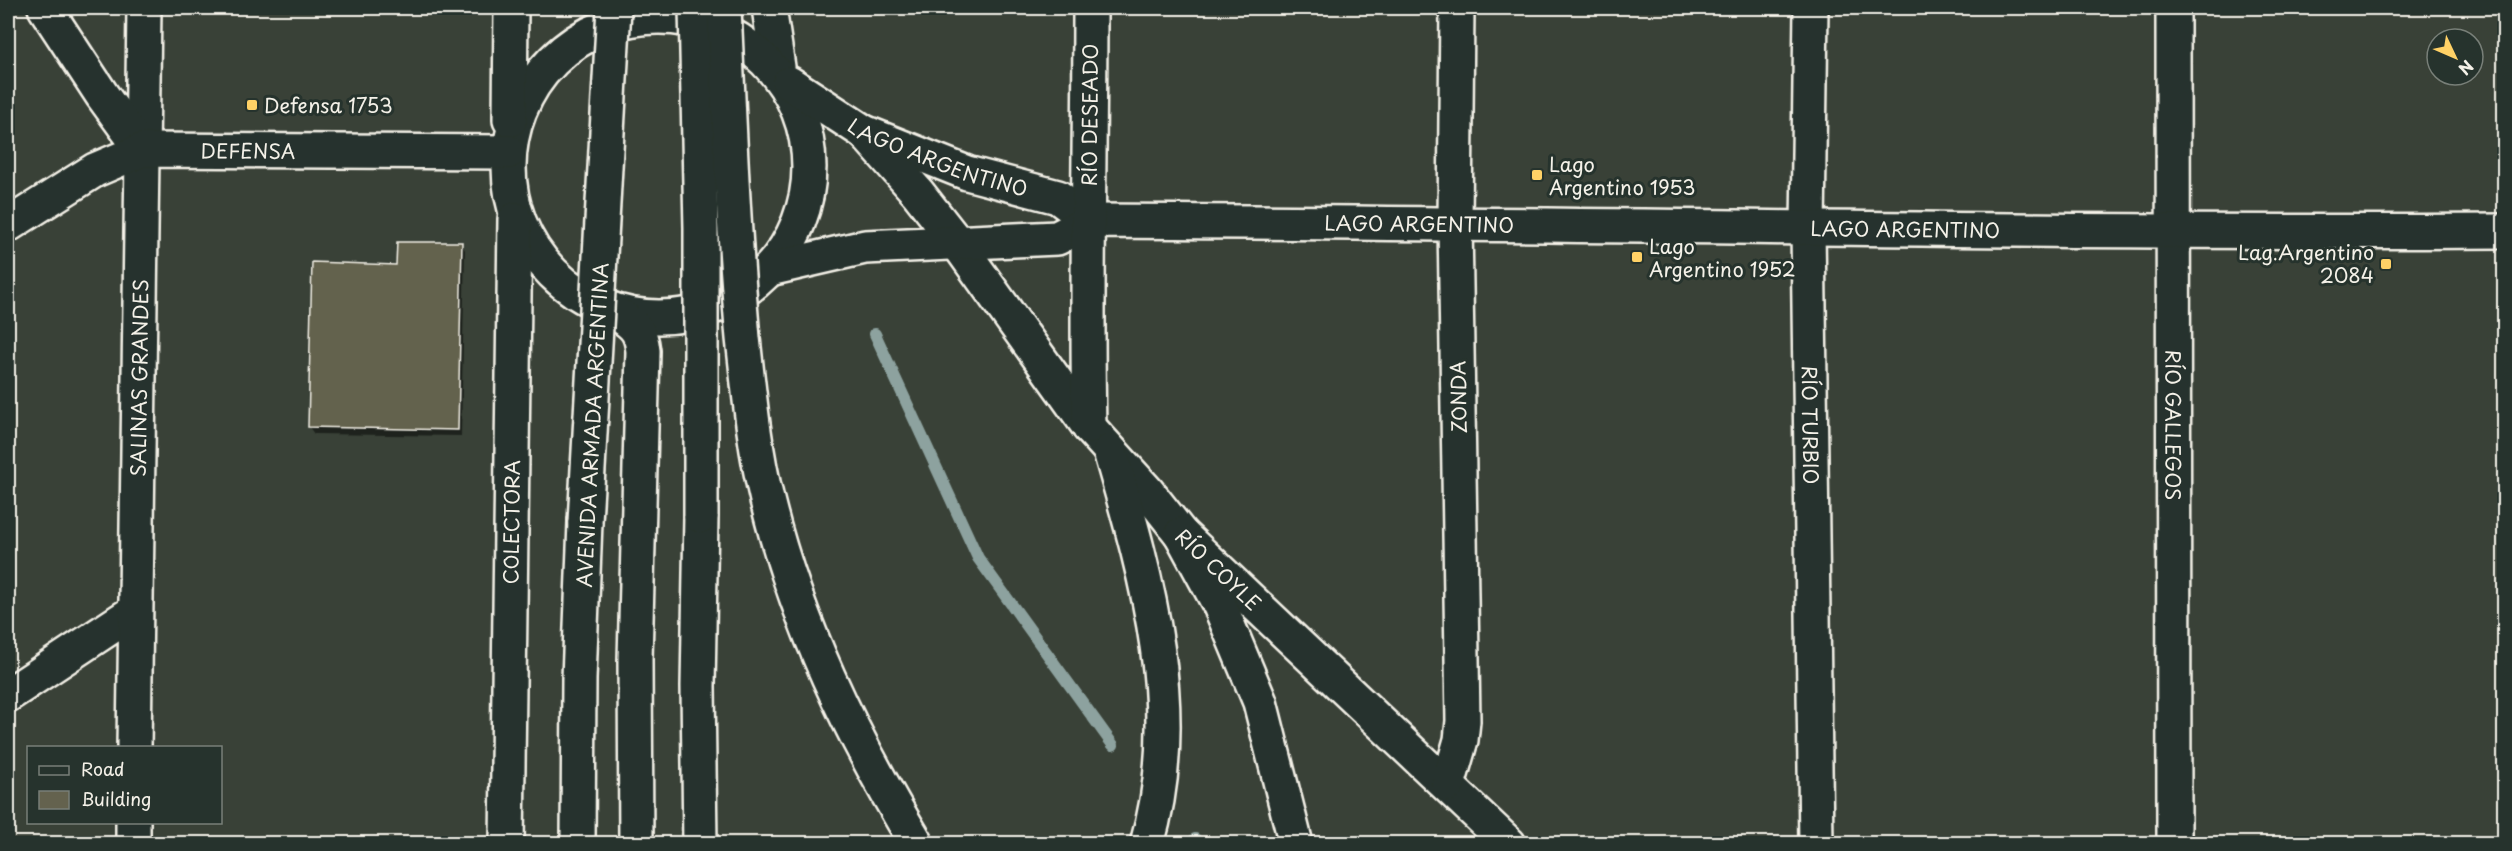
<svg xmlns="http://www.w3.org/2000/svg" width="2512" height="851" font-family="'Playpen Sans',sans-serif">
<rect width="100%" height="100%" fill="#394137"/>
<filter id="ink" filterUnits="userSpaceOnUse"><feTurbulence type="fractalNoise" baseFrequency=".0167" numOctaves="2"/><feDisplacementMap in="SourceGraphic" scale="12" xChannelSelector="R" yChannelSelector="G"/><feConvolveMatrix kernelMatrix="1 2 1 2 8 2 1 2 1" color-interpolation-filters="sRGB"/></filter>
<g filter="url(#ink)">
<polygon fill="#0007" points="461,244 465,250 461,436 314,434 309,427 398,267"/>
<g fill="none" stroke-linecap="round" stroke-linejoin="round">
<g stroke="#8da29f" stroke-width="12">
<polyline points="875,334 978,558 1113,745"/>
<polyline points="1195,839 1201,844"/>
</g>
</g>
<polygon fill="#64624e" stroke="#f4f1e8" stroke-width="1.5" points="397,242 462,242 458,430 308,427 312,262 396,265"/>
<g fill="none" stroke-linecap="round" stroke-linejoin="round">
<defs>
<g id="minor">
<polyline points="769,8 778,67"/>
<path id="s1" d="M 1811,8 L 1808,228 L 1816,844"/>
<path id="s2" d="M 2173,8 L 2174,844"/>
<circle cx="659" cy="167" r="150"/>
<path id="s3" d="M 789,83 L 864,132 L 967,173 L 1058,197 L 1090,221"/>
<polyline points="510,120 511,8"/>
<path id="s4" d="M 864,132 L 918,193 L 958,244 L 1089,427 L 1147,491 L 1181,534 L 1509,844"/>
<path id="s5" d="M 774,268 L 865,247 L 1057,238 L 1090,221 C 1561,223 2033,234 2504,231"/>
<path id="s6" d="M 1089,427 C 1086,287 1090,147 1090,8"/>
<polyline points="8,695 135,611"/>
<path id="s7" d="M 134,748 L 144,8"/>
<polyline points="1448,785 1461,740 1463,721 1455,223 1457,8"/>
<polyline points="133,844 133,822"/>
<path id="s8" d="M 507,844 L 515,219"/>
</g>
<g id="major">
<polyline points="45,8 102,95 142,150"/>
<path id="s9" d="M 8,225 L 95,170 L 142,150 L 509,152"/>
<path d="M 621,316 C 636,326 641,332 643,351 L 635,660 L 636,844"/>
<path d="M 1110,451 C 1147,579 1186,711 1147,844"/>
<polyline points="578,844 579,679 585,522"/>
<polyline points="700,844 698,686 701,516"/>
</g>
<polyline id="highway" points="1181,534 1220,606 1260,702 1296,844"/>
</defs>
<use href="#minor" stroke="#f4f1e8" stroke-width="38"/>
<use href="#major" stroke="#f4f1e8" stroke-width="38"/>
<use href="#highway" stroke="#f4f1e8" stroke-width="38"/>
<use href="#minor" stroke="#26332d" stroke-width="33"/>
<use href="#major" stroke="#26332d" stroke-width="33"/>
<use href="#highway" stroke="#26332d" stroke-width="33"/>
<defs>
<g id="major-bridge">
<polyline points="696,8 701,228 701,516"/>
<polyline points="585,522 614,8"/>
</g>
<path id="highway-bridge" d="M 724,8 C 729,118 733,228 743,338 C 749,392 754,447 767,500 C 797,623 851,735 917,844"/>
</defs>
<use href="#major-bridge" stroke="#f4f1e8" stroke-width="38" stroke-linecap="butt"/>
<use href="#highway-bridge" stroke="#f4f1e8" stroke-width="38" stroke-linecap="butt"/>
<use href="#major-bridge" stroke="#26332d" stroke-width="33"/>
<use href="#highway-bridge" stroke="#26332d" stroke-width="33"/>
</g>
</g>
<g fill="#ffd166" stroke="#26332d" stroke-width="2">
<rect x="246" y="99" width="12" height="12" rx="3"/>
<rect x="1531" y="169" width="12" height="12" rx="3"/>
<rect x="1631" y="251" width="12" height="12" rx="3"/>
<rect x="2380" y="258" width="12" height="12" rx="3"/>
</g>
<g text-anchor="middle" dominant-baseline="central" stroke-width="6" stroke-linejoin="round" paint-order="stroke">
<g font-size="20" fill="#f4f1e8" stroke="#26332d" text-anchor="start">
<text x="264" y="105">Defensa 1753</text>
<text x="1549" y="164">Lago<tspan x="1549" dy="23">Argentino 1953</tspan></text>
<text x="1649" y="246">Lago<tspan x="1649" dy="23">Argentino 1952</tspan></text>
<text x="2374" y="252" text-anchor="end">Lag.Argentino<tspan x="2374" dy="23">2084</tspan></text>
</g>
<g font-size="20" fill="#f4f1e8" stroke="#26332d">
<text stroke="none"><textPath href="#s6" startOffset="312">RÍO DESEADO</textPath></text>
<text stroke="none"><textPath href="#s9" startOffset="260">DEFENSA</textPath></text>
<text stroke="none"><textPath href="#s3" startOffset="168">LAGO ARGENTINO</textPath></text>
<text stroke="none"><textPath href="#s5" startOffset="652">LAGO ARGENTINO</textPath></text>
<text stroke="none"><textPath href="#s5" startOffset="1138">LAGO ARGENTINO</textPath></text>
<text stroke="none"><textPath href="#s7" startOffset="370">SALINAS GRANDES</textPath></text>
<text transform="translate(1458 397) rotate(-91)">ZONDA</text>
<text transform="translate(592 425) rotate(-87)">AVENIDA ARMADA ARGENTINA</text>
<text stroke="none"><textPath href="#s1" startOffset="417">RÍO TURBIO</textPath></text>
<text stroke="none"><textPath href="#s2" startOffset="417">RÍO GALLEGOS</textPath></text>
<text stroke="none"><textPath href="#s8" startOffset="322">COLECTORA</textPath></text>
<text stroke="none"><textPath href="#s4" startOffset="564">RÍO COYLE</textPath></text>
</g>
</g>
<rect width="2512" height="851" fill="none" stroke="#26332d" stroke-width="30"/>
<rect x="15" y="15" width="2482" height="821" fill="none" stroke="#f4f1e8" stroke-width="2" filter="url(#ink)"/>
<rect x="27" y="746" width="195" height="78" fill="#26332d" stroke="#787f78" stroke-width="1.5"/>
<rect x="39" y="766" width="30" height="9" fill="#26332d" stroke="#787f78" stroke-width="1.5"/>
<text x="81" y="776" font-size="18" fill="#f4f1e8">Road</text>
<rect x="39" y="791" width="30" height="18" fill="#64624e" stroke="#787f78" stroke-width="1.5"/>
<text x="81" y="806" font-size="18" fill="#f4f1e8">Building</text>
<g transform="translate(2455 57) rotate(134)"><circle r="28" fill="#26332d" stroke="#787f78" stroke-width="1.5"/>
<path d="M0-4.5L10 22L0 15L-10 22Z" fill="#ffd166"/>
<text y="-9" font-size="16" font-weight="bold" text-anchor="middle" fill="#f4f1e8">N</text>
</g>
</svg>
